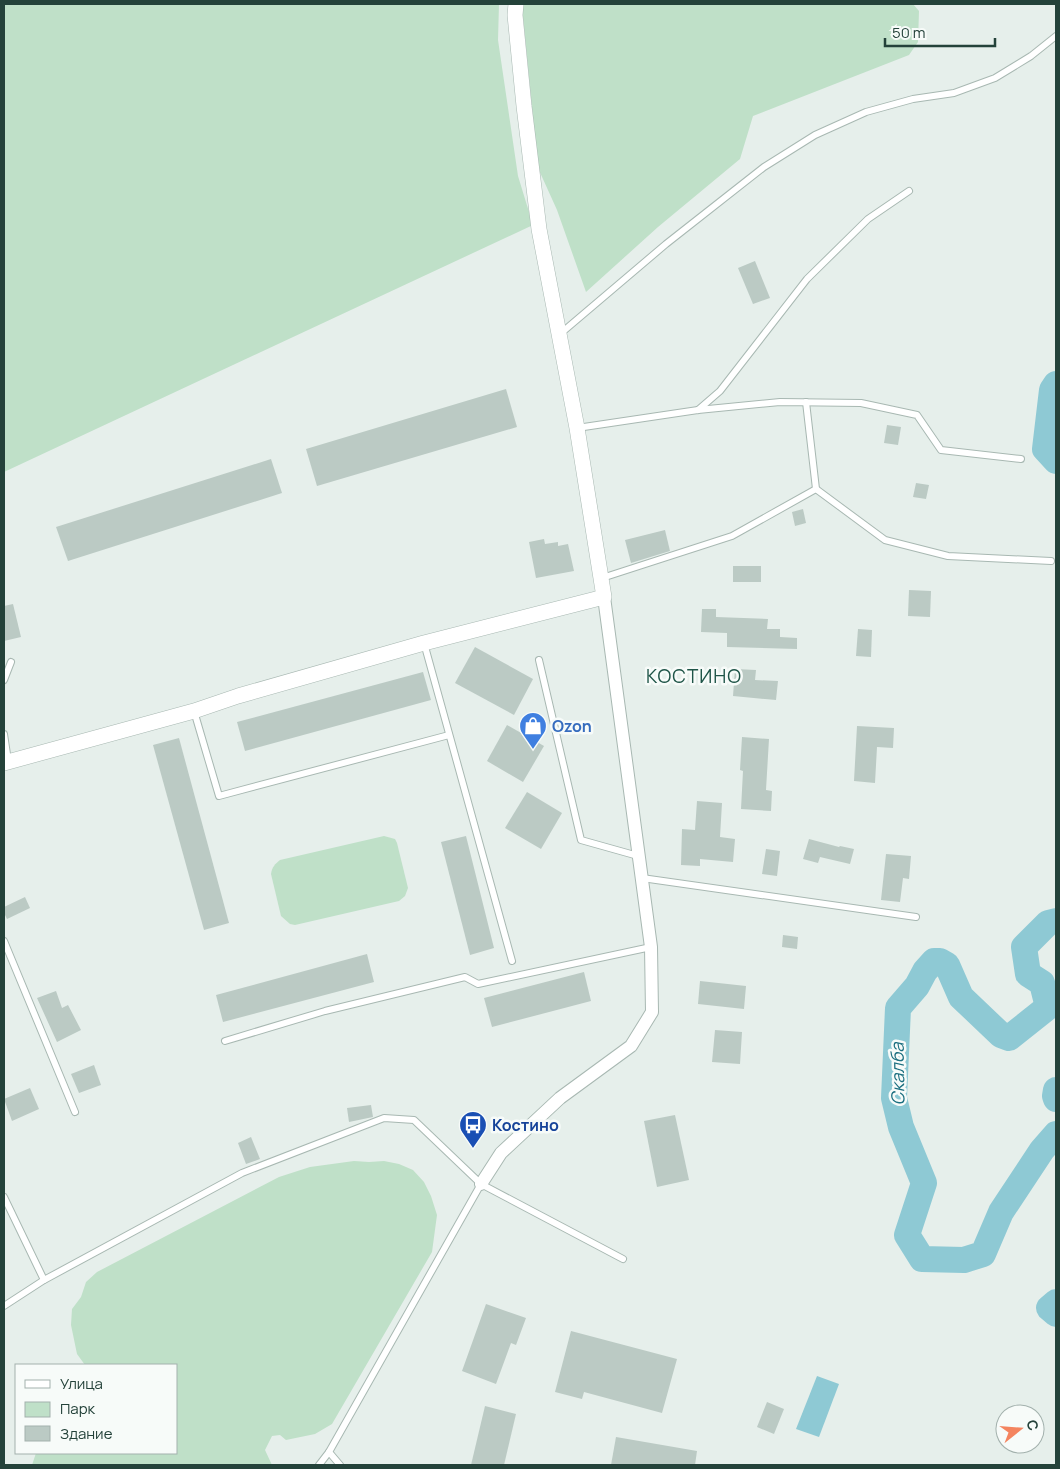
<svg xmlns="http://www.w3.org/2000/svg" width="1060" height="1469" font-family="Manrope,sans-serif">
<rect width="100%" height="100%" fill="#e6efeb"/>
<g fill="#bfe0c8">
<polygon points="4,4 499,4 498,40 518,176 533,225 4,472"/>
<polygon points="523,4 913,4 919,11 918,42 909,55 753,116 740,159 658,227 586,292 557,210 538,168 523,16"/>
<path d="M 384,836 L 395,839 L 397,843 L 408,888 L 405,896 L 399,901 L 295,925 L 290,924 L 281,916 L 271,874 C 272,867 275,864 280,860 Z"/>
<polygon points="354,1161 369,1162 384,1161 399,1164 413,1170 424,1182 431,1196 437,1215 432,1252 332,1424 315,1434 286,1440 280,1435 272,1436 265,1450 272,1465 32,1465 36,1453 176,1453 176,1365 85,1365 77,1354 71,1325 72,1309 81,1297 86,1282 97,1272 279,1177 310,1167"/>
</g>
<polygon fill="#8ec9d4" points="817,1376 839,1384 819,1437 796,1429"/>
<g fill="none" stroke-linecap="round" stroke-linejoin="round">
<g stroke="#8ec9d4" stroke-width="26">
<polyline points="1056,384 1052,390 1045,449 1056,461"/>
<polyline points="1056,921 1048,923 1024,947 1028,974 1042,983 1048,1007 1009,1038 1001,1035 961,997 947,965 940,961 934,961 925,971 917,986 898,1008 894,1098 901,1127 924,1183 907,1235 922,1259 964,1260 983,1254 1001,1212 1042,1150 1056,1134"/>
<polyline points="1056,1090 1055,1096 1056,1099"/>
<polyline points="1056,1302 1049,1308 1056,1314"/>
</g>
</g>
<g fill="#bbcac4">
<polygon points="755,261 770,298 753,304 738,268"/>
<polygon points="506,389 517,427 317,486 306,449"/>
<polygon points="887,425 901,427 898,445 884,443"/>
<polygon points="271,459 282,493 68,561 56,527"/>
<polygon points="916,483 929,485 926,499 913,497"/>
<polygon points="803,509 806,523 795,526 792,512"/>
<polygon points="665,530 670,551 631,563 625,540"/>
<polygon points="544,539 545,544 558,542 558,546 568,544 574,571 536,578 529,542"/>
<rect x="733" y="566" width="28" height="16"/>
<polygon points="909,590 931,591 930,617 908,616"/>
<polygon points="13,604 21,637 4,641 4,606"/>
<polygon points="702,609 716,609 716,617 768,619 767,629 780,629 780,637 797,638 797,649 727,647 727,633 701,632"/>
<polygon points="858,629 872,630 871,657 856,656"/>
<polygon points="475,647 533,679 514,715 455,683"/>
<polygon points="735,669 756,670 755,680 778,681 776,700 733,696"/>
<polygon points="423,672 431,700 245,751 237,722"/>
<polygon points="507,725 544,746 523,782 487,761"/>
<polygon points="857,726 894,728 893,748 877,747 875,783 854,781"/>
<polygon points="742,737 769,739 766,790 772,791 771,811 741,809 743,771 740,770"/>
<polygon points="179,738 229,923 204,930 153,745"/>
<polygon points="527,792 562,813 541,849 505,828"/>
<polygon points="697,801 722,803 720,837 735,839 733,862 700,859 700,866 681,865 682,829 695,830"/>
<polygon points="466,836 494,948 470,955 441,842"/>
<polygon points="809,839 839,847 840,846 854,849 850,864 820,857 818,863 803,859"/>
<polygon points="766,849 780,851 777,876 762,874"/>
<polygon points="886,854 911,856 909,879 903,878 900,902 881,900"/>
<polygon points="25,897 30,908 7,919 4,913 4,907"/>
<polygon points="783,935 798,937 797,949 782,947"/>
<polygon points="367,954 374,982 223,1022 216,995"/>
<polygon points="584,972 591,1001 492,1027 484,998"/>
<polygon points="700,981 746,986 744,1009 698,1004"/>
<polygon points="56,991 62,1008 68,1005 81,1030 57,1042 37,998"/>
<polygon points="715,1030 742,1032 740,1064 712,1062"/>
<polygon points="94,1065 101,1085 79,1093 71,1074"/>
<polygon points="30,1088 39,1109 12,1121 4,1099"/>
<polygon points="371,1105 373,1117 349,1122 347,1108"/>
<polygon points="675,1115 689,1180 657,1187 644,1121"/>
<polygon points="251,1137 260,1159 246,1164 238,1143"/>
<polygon points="486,1304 526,1318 516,1345 511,1343 496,1384 462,1371"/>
<polygon points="571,1331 677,1359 662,1413 584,1392 582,1399 555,1392"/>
<polygon points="767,1402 784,1409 774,1434 757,1427"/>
<polygon points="485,1406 516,1414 504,1465 471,1465"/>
<polygon points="616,1437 697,1451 695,1465 611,1465"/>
</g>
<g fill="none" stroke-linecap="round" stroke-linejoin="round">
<defs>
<g id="service">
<polyline points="560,334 666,244 764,167 815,135 866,112 913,99 954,93 995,78 1031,56 1056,36"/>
<polyline points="806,402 816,489"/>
<polyline points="698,410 720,391 807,279 868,219 909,191"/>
<polyline points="577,428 698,410 780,402 861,403 917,415 941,450 1021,459"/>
<polyline points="602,578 732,536 816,489 885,540 948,556 1051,561"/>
<polyline points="424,643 512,961"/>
<polyline points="539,660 581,840 638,856"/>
<polyline points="4,680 11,662"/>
<polyline points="194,711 219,796 449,735"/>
<polyline points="4,734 8,761"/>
<polyline points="642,878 916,917"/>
<polyline points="4,941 75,1112"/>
<polyline points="225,1041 325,1011 465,977 478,984 651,947"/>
<polyline points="4,1197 44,1280"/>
<polyline points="4,1306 44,1280 242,1173 384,1118 414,1120 481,1184 623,1259"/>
<polyline points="319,1465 329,1452"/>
<polyline points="340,1465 329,1452 481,1184"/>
</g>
<polyline id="minor" points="481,1184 501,1153 560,1098 631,1046 652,1012 651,947 604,597"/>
<polyline id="tertiary" points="4,763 194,711 238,696 424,643 604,597 577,428 539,229 524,106 515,15 516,4"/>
</defs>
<use href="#service" stroke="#a8b8b2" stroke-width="8"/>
<use href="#minor" stroke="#a8b8b2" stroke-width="14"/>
<use href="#tertiary" stroke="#a8b8b2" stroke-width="16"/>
<use href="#service" stroke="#fff" stroke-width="6"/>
<use href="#minor" stroke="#fff" stroke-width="12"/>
<use href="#tertiary" stroke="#fff" stroke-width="15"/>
</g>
<defs>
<symbol id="shop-pin" viewBox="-11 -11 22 30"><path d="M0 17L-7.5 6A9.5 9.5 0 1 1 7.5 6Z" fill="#3f7fe0" stroke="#f7fbf9"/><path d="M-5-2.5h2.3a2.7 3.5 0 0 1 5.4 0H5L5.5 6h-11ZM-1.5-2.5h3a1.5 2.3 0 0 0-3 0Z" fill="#fff"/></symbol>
<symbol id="bus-pin" viewBox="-11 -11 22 30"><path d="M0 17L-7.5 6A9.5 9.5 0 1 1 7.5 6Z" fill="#1a4fb4" stroke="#f7fbf9"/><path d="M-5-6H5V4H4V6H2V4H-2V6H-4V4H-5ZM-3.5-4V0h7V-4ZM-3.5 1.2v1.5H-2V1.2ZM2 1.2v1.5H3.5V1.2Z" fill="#fff"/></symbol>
</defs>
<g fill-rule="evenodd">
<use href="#shop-pin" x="517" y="710" width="32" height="43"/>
<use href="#bus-pin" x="457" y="1109" width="32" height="43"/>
</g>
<g text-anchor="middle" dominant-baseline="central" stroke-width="5" stroke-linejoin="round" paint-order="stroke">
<g font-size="16" font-weight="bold" fill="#366cbe" stroke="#f7fbf9" text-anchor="start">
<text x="552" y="726">Ozon</text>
</g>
<g font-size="16" font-weight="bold" fill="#164399" stroke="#f7fbf9" text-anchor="start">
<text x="492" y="1125">Костино</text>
</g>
<g font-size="18" font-style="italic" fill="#1c6f80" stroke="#f7fbf9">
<text transform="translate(897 1074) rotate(-91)">Скалба</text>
</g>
<g font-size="19" letter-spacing="1" fill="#1f5548" stroke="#f7fbf9">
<text x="694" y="676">КОСТИНО</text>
</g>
</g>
<rect width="1060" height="1469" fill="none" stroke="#24423a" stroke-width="10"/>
<rect x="15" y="1364" width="162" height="90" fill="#f7fbf9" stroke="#a3b1ad"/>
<rect x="25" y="1380" width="25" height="8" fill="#ffffff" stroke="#a3b1ad"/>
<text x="60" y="1389" font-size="15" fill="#24423a">Улица</text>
<rect x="25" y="1402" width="25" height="15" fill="#bfe0c8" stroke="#a3b1ad"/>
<text x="60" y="1414" font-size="15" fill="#24423a">Парк</text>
<rect x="25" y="1426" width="25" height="15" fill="#bbcac4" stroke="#a3b1ad"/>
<text x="60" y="1439" font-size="15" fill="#24423a">Здание</text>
<g transform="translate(1020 1429) rotate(73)"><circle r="24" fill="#f7fbf9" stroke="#a3b1ad"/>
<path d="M0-4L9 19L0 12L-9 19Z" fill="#f4845f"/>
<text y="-8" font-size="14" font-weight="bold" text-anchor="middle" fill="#24423a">С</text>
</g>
<path d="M885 38v8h110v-8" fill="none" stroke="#24423a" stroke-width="2.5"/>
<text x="892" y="38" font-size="15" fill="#24423a" stroke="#f7fbf9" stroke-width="4" paint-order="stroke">50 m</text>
</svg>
